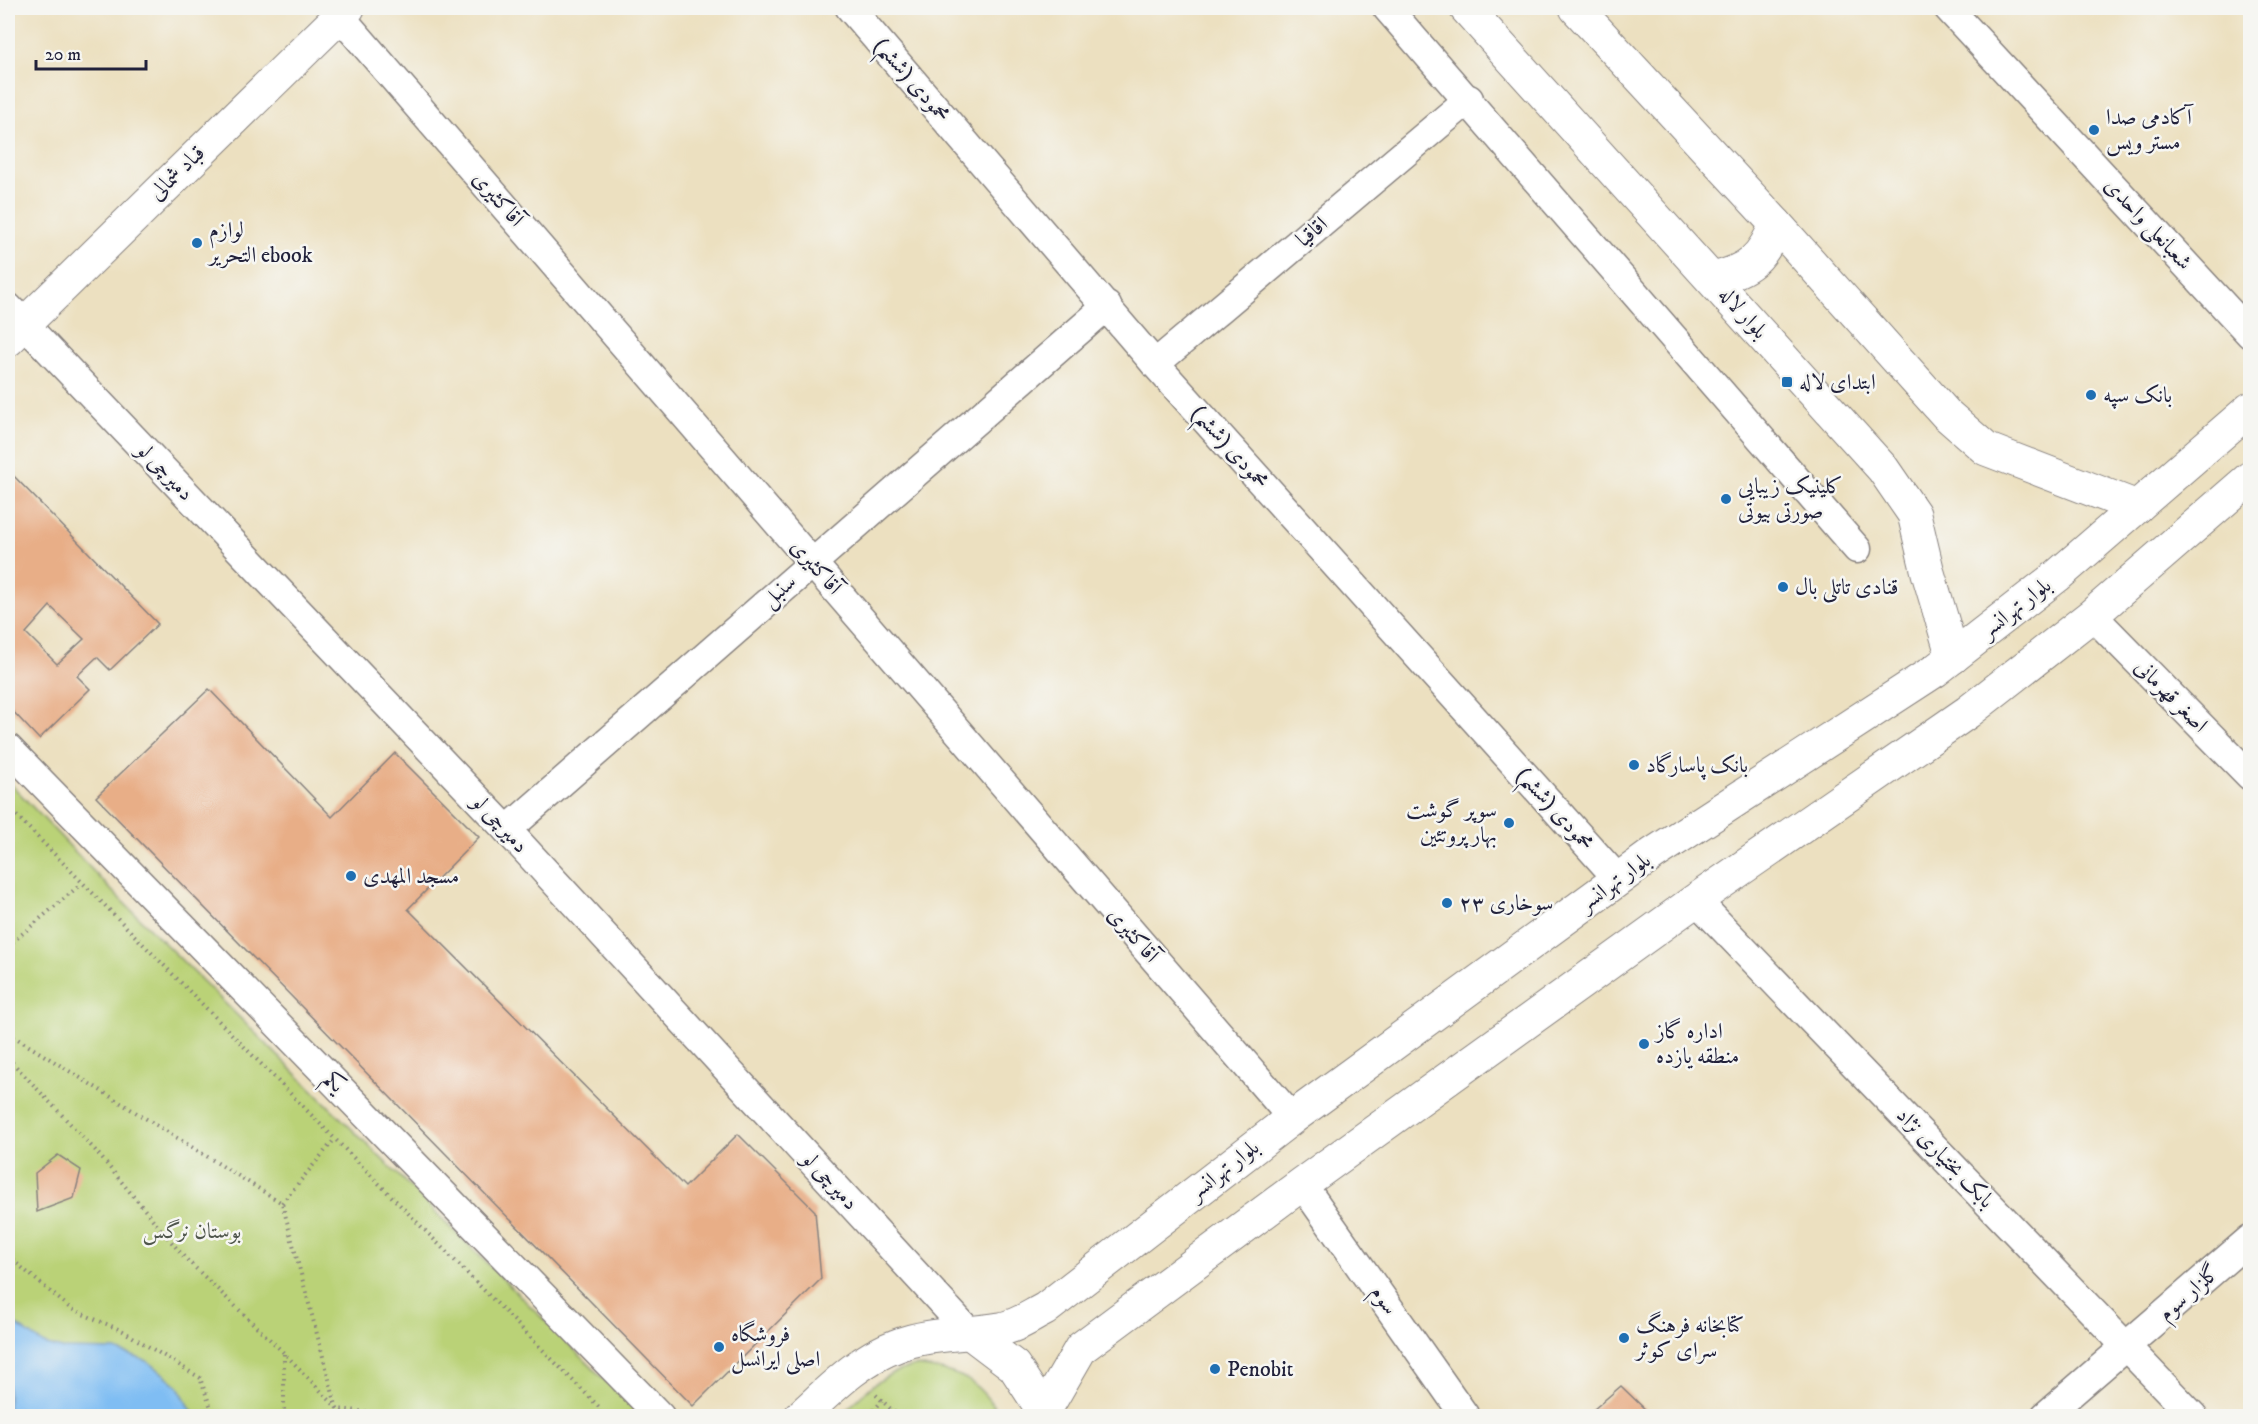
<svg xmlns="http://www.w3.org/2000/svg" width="2258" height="1424" font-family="'IM FELL DW Pica',Amiri,serif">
<rect width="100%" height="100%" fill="#f6f6f2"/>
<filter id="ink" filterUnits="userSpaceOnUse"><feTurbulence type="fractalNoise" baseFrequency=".0167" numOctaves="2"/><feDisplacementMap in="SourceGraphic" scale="12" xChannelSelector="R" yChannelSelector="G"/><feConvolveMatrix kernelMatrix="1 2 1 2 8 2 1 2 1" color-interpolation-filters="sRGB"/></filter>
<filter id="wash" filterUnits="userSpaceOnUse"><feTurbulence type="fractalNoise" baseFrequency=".008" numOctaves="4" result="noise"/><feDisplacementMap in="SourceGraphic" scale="24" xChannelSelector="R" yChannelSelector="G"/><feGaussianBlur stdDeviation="1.35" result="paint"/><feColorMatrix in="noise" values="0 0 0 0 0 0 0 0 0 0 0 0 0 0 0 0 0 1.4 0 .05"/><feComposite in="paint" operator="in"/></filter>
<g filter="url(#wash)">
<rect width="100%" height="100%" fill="#ece0c0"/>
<g fill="#bad277" stroke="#6e7a59" stroke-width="1.5">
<polygon points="8,781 115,894 641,1416 8,1416"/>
<path d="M 915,1366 C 959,1371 977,1378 1000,1416 L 840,1416 L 873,1385 L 892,1373 Z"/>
</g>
<polygon fill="#7fbdf3" stroke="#507097" stroke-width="1.5" points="8,1319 44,1344 62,1349 116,1350 149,1362 177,1385 195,1416 8,1416"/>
<g id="blocks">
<g fill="#e8ae87" fill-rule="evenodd">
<path d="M 8,470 L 158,624 L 110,670 L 97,657 L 77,676 L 90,689 L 39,739 L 8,706 ZM 50,606 L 84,639 L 57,664 L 26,633 Z"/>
<polygon points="209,689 332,817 395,753 479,837 408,909 685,1187 738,1134 815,1211 821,1279 693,1406 96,797"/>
<polygon points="58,1155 81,1170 74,1198 37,1212 35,1173"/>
<polygon points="1621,1386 1652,1416 1586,1416"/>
</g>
</g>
</g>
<g filter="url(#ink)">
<use href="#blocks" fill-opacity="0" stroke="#87817e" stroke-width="1.5"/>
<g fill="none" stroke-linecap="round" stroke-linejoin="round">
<defs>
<g id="street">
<polyline points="850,8 1155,364 1618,879"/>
<polyline points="1387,8 1857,549"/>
<polyline points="1948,8 2250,334"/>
<polyline points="339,15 1292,1118"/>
<polyline points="8,307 507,830 969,1332"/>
<polyline points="1155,364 1469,99"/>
<polyline points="2092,615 2250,776"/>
<polyline points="8,748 660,1416"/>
<polyline points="507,830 1107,306"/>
<polyline points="1696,900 2193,1416"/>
<polyline points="1302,1184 1465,1416"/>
<polyline points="2045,1416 2250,1239"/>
</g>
<g id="secondary">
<polyline points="1466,8 1883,469 1914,514 1928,573 1953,657"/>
<polyline points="1576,8 1776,224 1946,414 1986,449 2137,507"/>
<path d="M 1713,279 C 1749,270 1763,258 1776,224"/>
<polyline points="8,340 348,8"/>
</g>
<g id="primary">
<polyline points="969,1332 1014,1366 1044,1412"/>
<path d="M 801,1416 C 830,1390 858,1360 896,1346 C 928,1333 965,1335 1000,1329 C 1016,1327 1031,1316 1045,1309 L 1292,1118 L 1653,854 L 1936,670 L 2057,576 L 2250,409"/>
<polyline points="1043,1416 1044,1412 1081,1348 1302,1184 1696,900 1968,712 2092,615 2250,478"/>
</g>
</defs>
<use href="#street" stroke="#87817e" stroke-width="31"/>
<use href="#secondary" stroke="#87817e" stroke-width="35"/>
<use href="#primary" stroke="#87817e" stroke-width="35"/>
<g stroke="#87817e" stroke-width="4" stroke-dasharray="1.5 4.5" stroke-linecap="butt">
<polyline points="8,807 599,1407 599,1416"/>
<polyline points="8,946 81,884"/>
<polyline points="8,1033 282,1203 337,1409 415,1416"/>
<polyline points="8,1058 95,1150 184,1257 284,1353 345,1416"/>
<polyline points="282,1203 334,1140"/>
<polyline points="8,1256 71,1309 123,1331 202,1379 201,1381 214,1416"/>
<polyline points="284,1354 284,1416"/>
<polyline points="876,1395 898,1416"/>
<polyline points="872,1416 873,1411 882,1401"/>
<polyline points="907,1416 915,1416"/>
</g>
<use href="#street" stroke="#fff" stroke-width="28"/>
<use href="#secondary" stroke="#fff" stroke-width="33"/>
<use href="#primary" stroke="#fff" stroke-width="33"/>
</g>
</g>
<g fill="#1f6fb2" stroke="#f6f6f2" stroke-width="2">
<circle cx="2094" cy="130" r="6"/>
<circle cx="197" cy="243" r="6"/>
<rect x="1781" y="376" width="12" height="12" rx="3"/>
<circle cx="2091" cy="395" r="6"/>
<circle cx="1726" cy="499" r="6"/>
<circle cx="1783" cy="587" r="6"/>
<circle cx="1634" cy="765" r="6"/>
<circle cx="1509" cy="823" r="6"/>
<circle cx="351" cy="876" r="6"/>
<circle cx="1447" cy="903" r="6"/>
<circle cx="1644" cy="1044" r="6"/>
<circle cx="1624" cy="1338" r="6"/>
<circle cx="719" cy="1347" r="6"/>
<circle cx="1215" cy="1369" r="6"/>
</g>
<g text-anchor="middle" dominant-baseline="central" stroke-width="5" stroke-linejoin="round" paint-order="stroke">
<g font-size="22" fill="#22223b" stroke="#f6f6f2">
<text transform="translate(912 80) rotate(49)">محمودی (ششم)</text>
<text transform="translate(177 173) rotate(-44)">قباد شمالی</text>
<text transform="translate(498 199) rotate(49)">آقاکثیری</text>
<text transform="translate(2148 224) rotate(47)">شعبانعلی واحدی</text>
<text transform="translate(1312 232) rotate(-40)">اقاقیا</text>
<text transform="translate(1743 313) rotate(48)">بلوار لاله</text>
<text transform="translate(1230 447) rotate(48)">محمودی (ششم)</text>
<text transform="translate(165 472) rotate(46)">دمیرچی لو</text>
<text transform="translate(816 567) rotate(49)">آقاکثیری</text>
<text transform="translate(779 591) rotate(-41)">سنبل</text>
<text transform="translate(2016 608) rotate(-38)">بلوار تهرانسر</text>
<text transform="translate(2171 696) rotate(45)">اصغر قهرمانی</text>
<text transform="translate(1555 809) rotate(48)">محمودی (ششم)</text>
<text transform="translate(500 824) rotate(47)">دمیرچی لو</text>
<text transform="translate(1615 882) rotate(-36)">بلوار تهرانسر</text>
<text transform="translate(1133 935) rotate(49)">آقاکثیری</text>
<text transform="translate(334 1082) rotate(46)">یکم</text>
<text transform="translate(1945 1158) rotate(46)">بابک بختیاری نژاد</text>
<text transform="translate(1224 1170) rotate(-38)">بلوار تهرانسر</text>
<text transform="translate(830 1181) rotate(47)">دمیرچی لو</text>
<text transform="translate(2189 1293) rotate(-41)">گلزار سوم</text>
<text transform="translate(1384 1300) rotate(55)">سوم</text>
</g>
<g font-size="22" fill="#22223b" stroke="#f6f6f2" text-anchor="start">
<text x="2106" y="117">آکادمی صدا<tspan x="2106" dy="25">مستر ویس</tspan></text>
<text x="209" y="230">لوازم<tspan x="209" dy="25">التحریر ebook</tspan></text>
<text x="1799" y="382">ابتدای لاله</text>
<text x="2103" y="395">بانک سپه</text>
<text x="1738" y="486">کلینیک زیبایی<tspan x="1738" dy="25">صورتی بیوتی</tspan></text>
<text x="1795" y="587">قنادی تاتلی بال</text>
<text x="1646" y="765">بانک پاسارگاد</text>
<text x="1497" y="810" text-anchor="end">سوپر گوشت<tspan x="1497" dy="25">بهار پروتئین</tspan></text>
<text x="363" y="876">مسجد المهدی</text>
<text x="1459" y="903">سوخاری ۲۳</text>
<text x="1656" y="1031">اداره گاز<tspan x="1656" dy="25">منطقه یازده</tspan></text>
<text x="1636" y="1325">کتابخانه فرهنگ<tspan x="1636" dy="25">سرای کوثر</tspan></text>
<text x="731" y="1334">فروشگاه<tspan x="731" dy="25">اصلی ایرانسل</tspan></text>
<text x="1227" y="1369">Penobit</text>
</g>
<g font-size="22" fill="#50574d" stroke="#f6f6f2">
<text x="192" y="1231">بوستان نرگس</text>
</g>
</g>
<rect width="2258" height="1424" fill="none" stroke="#f6f6f2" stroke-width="30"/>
<path d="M36 60v9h110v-9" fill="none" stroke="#22223b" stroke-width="3"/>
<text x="45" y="60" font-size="18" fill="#22223b" stroke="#f6f6f2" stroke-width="4.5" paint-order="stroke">20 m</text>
</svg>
